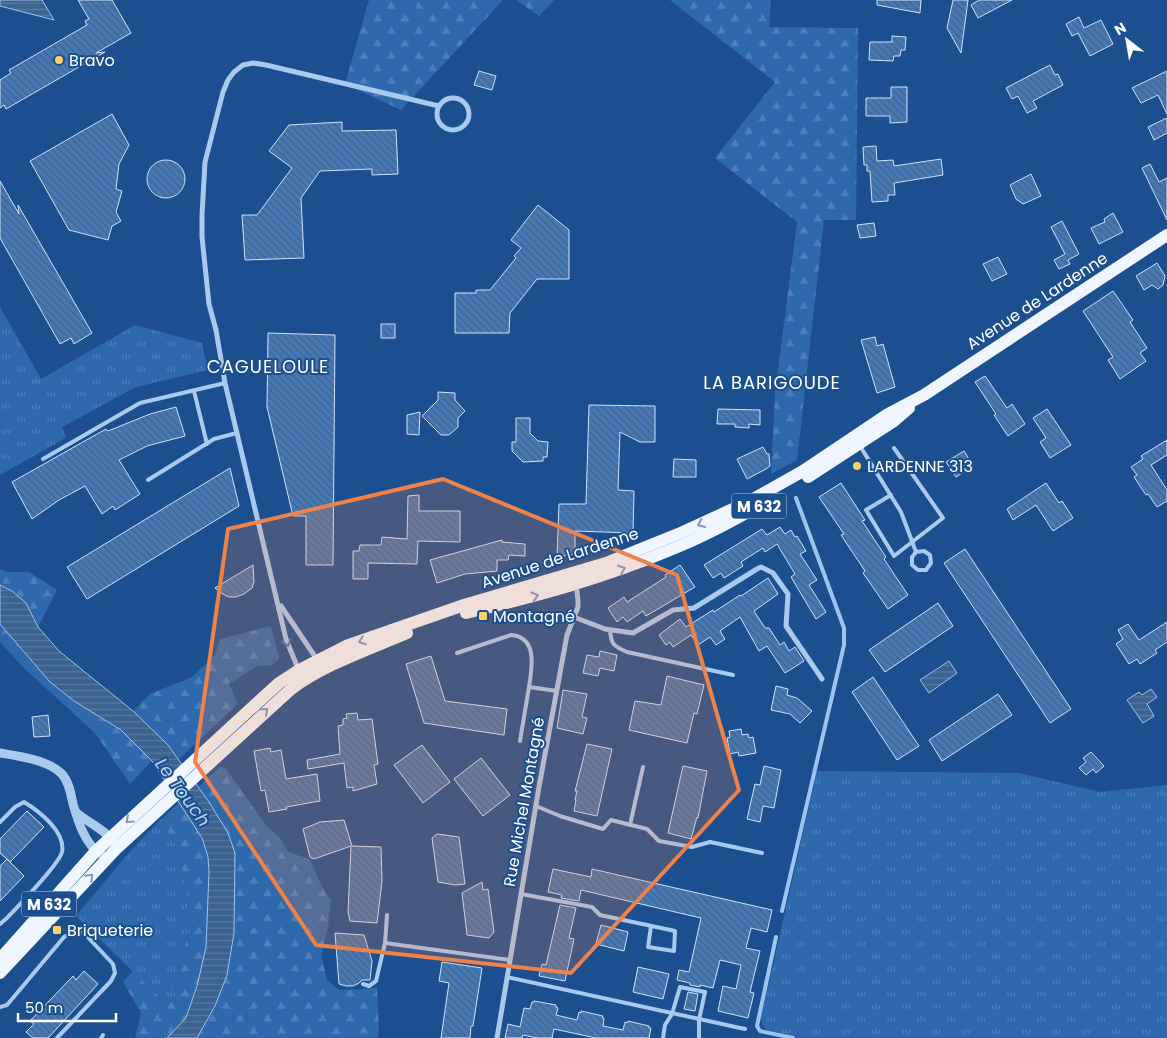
<svg xmlns="http://www.w3.org/2000/svg" width="1167" height="1038" font-family="Poppins,sans-serif">
<defs>
<pattern id="grass-tufts" width="24" height="20" patternUnits="userSpaceOnUse" patternTransform="scale(1.25)"><rect width="24" height="20" fill="#2e69ad"/><path d="M3 7l-1-3M5 7V3M7 7l1-3M15 17l-1-3M17 17v-4M19 17l1-3" fill="none" stroke="#4d80b9"/></pattern>
<pattern id="forest-firs" width="22" height="20" patternUnits="userSpaceOnUse" patternTransform="scale(1.25)"><rect width="22" height="20" fill="#2e69ad"/><path d="M5 1l3.5 6h-7zM16 11l3.5 6h-7z" fill="#4d80b9"/></pattern>
<pattern id="water-rules" width="6" height="5" patternUnits="userSpaceOnUse" patternTransform="scale(1.25)"><rect width="6" height="5" fill="#3c6290"/><path d="M0 2.5h6" fill="none" stroke="#597aa1"/></pattern>
<pattern id="building-back-hatch" width="6" height="6" patternUnits="userSpaceOnUse" patternTransform="scale(1.25)"><rect width="6" height="6" fill="#4478b7"/><path d="M-1 5l2 2M0 0l6 6M5-1l2 2" fill="none" stroke="#486282"/></pattern>
</defs>
<rect width="100%" height="100%" fill="#1b4f8f"/>
<g fill="url(#grass-tufts)">
<polygon points="0,307 41,379 135,325 202,343 208,370 136,387 62,427 66,438 0,475"/>
<polygon points="817,771 1019,773 1100,792 1167,785 1167,1038 801,1038 766,1030 762,1025 761,1018"/>
<polygon points="156,824 172,836 181,862 188,900 191,929 179,961 175,996 162,1000 76,916 127,855"/>
</g>
<g fill="url(#forest-firs)">
<polygon points="369,0 503,0 401,110 345,84"/>
<polygon points="516,0 554,0 539,16"/>
<polygon points="670,0 771,0 769,27 858,28 856,220 824,220 797,460 771,474 775,393 797,222 715,158 775,82"/>
<path d="M 0,569 L 8,572 L 29,572 L 57,590 L 38,627 C 30,608 20,592 0,585 Z"/>
<polygon points="0,624 74,701 121,730 152,761 130,784 95,733 24,668 0,642"/>
<polygon points="271,626 279,658 273,665 257,666 229,684 238,704 179,759 168,745 133,711 150,694 192,677 215,655 220,639"/>
<path d="M 220,767 L 225,767 L 265,824 L 280,838 L 288,852 L 309,859 C 318,874 320,887 331,900 L 328,927 L 321,955 L 327,980 L 339,990 L 377,988 L 379,1033 L 377,1038 L 197,1038 L 215,1006 L 227,975 L 234,933 L 235,884 L 235,853 L 228,833 L 209,802 L 198,787 Z"/>
<polygon points="179,803 202,838 208,857 209,914 206,947 197,986 186,1018 167,1038 135,1038 141,1013 123,982 133,971 162,1000 175,996 179,961 191,929 188,900 181,862 172,836 156,824"/>
</g>
<g fill="url(#water-rules)" stroke="#9cc4f0">
<polygon points="0,0 42,0 54,20 0,6"/>
<polygon points="0,585 12,591 26,603 38,627 59,651 133,711 168,745 209,802 228,833 235,853 234,933 227,975 215,1006 197,1038 167,1038 186,1018 197,986 206,947 209,872 208,857 202,838 152,761 121,730 74,701 50,682 0,624"/>
<polygon points="949,661 957,673 929,693 920,680"/>
<polygon points="1151,689 1157,697 1147,704 1154,716 1143,723 1127,700 1139,692 1142,695"/>
</g>
<g fill="none" stroke-linecap="round" stroke-linejoin="round">
<g stroke="#9cc4f0" stroke-width="4">
<polyline points="782,911 844,645 844,628 796,498"/>
<polyline points="776,937 757,1026 760,1031 793,1038"/>
</g>
</g>
<g fill="url(#building-back-hatch)" stroke="#cfe3fa">
<polygon points="78,0 112,0 131,33 96,53 105,52 6,109 4,105 0,108 0,80 11,73 9,70 87,25 85,21 89,19"/>
<polygon points="877,0 921,0 920,13 877,5"/>
<polygon points="953,0 968,0 961,53 947,28"/>
<polygon points="979,0 1012,0 978,18 971,5"/>
<polygon points="1079,17 1084,28 1101,20 1113,44 1090,56 1078,33 1072,36 1066,24"/>
<polygon points="892,36 906,37 905,50 901,50 900,56 894,56 893,61 869,60 870,42 892,42"/>
<polygon points="1050,65 1055,75 1058,74 1063,85 1033,101 1037,108 1027,113 1018,96 1012,99 1006,88"/>
<polygon points="479,71 496,76 492,90 474,85"/>
<polygon points="1167,71 1167,114 1158,95 1141,103 1132,88"/>
<polygon points="891,87 907,87 907,122 890,123 890,116 866,116 866,98 891,98"/>
<polygon points="112,114 129,145 119,164 116,189 122,191 116,212 121,221 112,226 108,240 69,230 30,161"/>
<polygon points="1167,118 1167,133 1154,140 1148,127"/>
<polygon points="342,122 342,131 396,130 398,174 372,175 372,169 320,171 301,198 304,258 245,260 242,215 257,215 292,168 269,151 289,125"/>
<polygon points="876,146 877,161 893,160 894,166 941,159 943,175 894,183 895,195 888,195 888,201 872,202 870,171 867,171 867,165 864,165 863,147"/>
<circle cx="166" cy="179" r="19"/>
<polygon points="1150,164 1159,182 1167,178 1167,220 1142,168"/>
<polygon points="1031,174 1041,196 1023,204 1016,199 1010,185"/>
<polygon points="0,181 19,214 18,205 92,333 74,344 71,338 60,344 0,238"/>
<polygon points="538,205 569,230 569,279 537,279 510,313 509,333 455,333 455,293 476,293 476,290 490,290 516,258 514,256 521,248 511,240"/>
<polygon points="1113,213 1123,232 1099,244 1091,228 1105,222 1104,219"/>
<polygon points="1062,221 1079,254 1068,260 1070,264 1059,269 1054,260 1065,254 1051,227"/>
<polygon points="874,223 876,236 860,238 857,225"/>
<polygon points="998,257 1007,274 992,281 983,264"/>
<polygon points="1157,263 1165,276 1163,285 1158,289 1152,285 1144,290 1136,276"/>
<polygon points="1113,291 1133,320 1130,322 1147,348 1140,353 1146,361 1120,379 1108,360 1113,357 1083,311"/>
<rect x="381" y="324" width="14" height="14"/>
<polygon points="268,333 335,335 333,565 306,565 306,516 293,516 267,407"/>
<polygon points="875,337 877,346 883,344 895,387 877,393 861,340"/>
<polygon points="985,376 1007,408 1012,404 1025,424 1008,436 994,415 996,414 975,382"/>
<polygon points="438,392 455,393 455,400 465,411 458,418 458,427 449,435 441,435 422,416 438,400"/>
<polygon points="589,405 655,406 655,442 640,442 620,432 618,490 634,491 633,533 575,531 575,554 557,557 559,504 586,504"/>
<polygon points="176,407 185,436 147,446 119,460 140,494 115,510 113,506 102,514 85,486 59,500 32,519 12,482 106,429 108,431 150,414"/>
<polygon points="718,409 760,410 760,425 749,424 749,428 735,427 735,424 717,424"/>
<polygon points="1047,409 1071,445 1050,458 1040,442 1046,438 1033,418"/>
<polygon points="420,412 419,435 407,434 407,415"/>
<polygon points="516,418 530,418 530,433 538,441 548,442 547,457 543,457 543,461 523,462 512,451 512,442 516,442"/>
<polygon points="1167,440 1167,455 1151,465 1167,490 1167,501 1157,507 1148,494 1146,495 1134,477 1137,475 1131,467 1143,459 1141,456"/>
<polygon points="763,447 767,454 769,454 770,466 766,469 747,479 737,459"/>
<polygon points="964,451 973,466 956,477 946,462"/>
<polygon points="674,459 696,460 696,477 673,477"/>
<polygon points="230,468 239,506 87,599 67,567"/>
<polygon points="841,483 865,520 862,521 886,557 884,559 908,595 888,609 863,573 865,571 841,535 844,534 819,497"/>
<polygon points="1046,483 1059,503 1062,501 1073,518 1053,531 1036,505 1013,520 1007,509"/>
<polygon points="419,495 419,511 460,511 460,542 418,541 417,564 368,563 368,579 353,579 353,551 359,551 360,545 381,545 382,537 407,539 408,496"/>
<polygon points="780,527 785,534 791,530 795,537 797,536 806,551 800,554 817,580 809,585 826,612 816,619 791,577 795,574 777,544 765,552 763,548 741,562 743,566 724,578 721,573 713,578 704,565 762,529 767,535"/>
<polygon points="502,540 502,542 525,544 525,556 509,555 508,560 497,560 497,571 465,574 437,583 430,560"/>
<polygon points="965,549 1071,709 1050,723 944,563"/>
<polygon points="253,565 254,582 252,588 244,594 236,597 229,597 221,593 215,588"/>
<polygon points="680,565 695,587 646,616 643,611 627,622 623,617 617,622 608,608 624,597 627,602 666,577 665,575"/>
<polygon points="768,578 778,594 754,611 765,628 769,628 780,645 784,642 789,651 795,647 804,661 785,673 767,646 759,651 740,617 720,631 725,639 716,645 710,637 698,645 691,635 673,647 670,642 666,645 659,635 680,619 686,627 713,610 714,612 740,595 741,596"/>
<polygon points="938,603 953,626 885,672 869,650"/>
<polygon points="1167,622 1167,642 1155,650 1157,653 1140,664 1137,659 1129,664 1116,644 1123,639 1118,630 1128,624 1139,640"/>
<polygon points="600,651 617,655 614,671 600,668 598,676 583,673 587,655 599,657"/>
<polygon points="431,656 445,701 507,709 504,735 424,723 406,664"/>
<polygon points="667,676 704,685 697,714 694,713 687,743 629,730 635,701 661,705"/>
<polygon points="873,677 919,746 897,760 852,692"/>
<polygon points="776,686 788,689 787,695 797,698 812,711 800,723 790,714 771,710"/>
<polygon points="563,690 587,694 582,717 587,718 583,734 557,728"/>
<polygon points="998,694 1012,715 942,761 929,740"/>
<polygon points="357,713 358,720 372,719 378,764 374,765 377,784 353,791 353,787 347,788 344,763 308,769 307,760 340,754 338,726 343,725 343,719 347,718 346,714"/>
<polygon points="48,715 50,736 34,737 32,717"/>
<polygon points="741,729 742,735 748,734 749,738 753,737 756,753 739,756 738,752 730,754 727,738 730,737 729,731"/>
<polygon points="587,744 612,749 597,816 574,811 576,800 575,800 577,791 575,791"/>
<polygon points="422,745 450,782 423,803 394,765"/>
<polygon points="270,748 271,752 281,750 286,779 317,774 320,801 286,807 287,809 269,812 265,790 261,791 254,751"/>
<polygon points="1091,752 1104,766 1096,773 1093,769 1086,775 1079,768 1086,762 1083,758"/>
<polygon points="481,758 510,795 483,816 454,779"/>
<polygon points="683,766 707,771 698,818 697,817 691,839 668,833"/>
<polygon points="764,766 781,770 774,808 763,806 760,822 747,819 755,784 760,785"/>
<polygon points="27,811 44,827 10,862 0,853 0,839"/>
<polygon points="344,820 352,846 381,847 382,881 377,923 350,921 348,912 351,846 314,859 310,857 303,829 320,822"/>
<polygon points="437,834 459,837 465,884 455,885 438,882 432,838"/>
<polygon points="7,859 24,876 0,901 0,866"/>
<polygon points="553,869 591,877 592,869 772,910 767,932 751,928 746,948 760,951 750,992 754,993 748,1018 718,1011 723,986 736,989 741,965 720,960 713,988 700,985 700,987 690,985 690,983 677,980 679,970 689,972 701,918 581,890 579,901 561,898 562,895 548,892"/>
<polygon points="482,882 483,890 488,889 494,932 489,938 467,935 462,893"/>
<polygon points="560,905 576,908 569,938 574,939 565,981 539,976 542,964 546,965"/>
<polygon points="601,925 628,932 624,951 596,944"/>
<polygon points="335,933 364,935 372,961 370,980 362,980 359,983 353,986 346,986 339,984"/>
<polygon points="442,962 482,968 473,1026 471,1026 470,1038 441,1038 449,983 439,981"/>
<polygon points="638,967 669,974 663,999 633,992"/>
<polygon points="84,971 98,984 48,1038 33,1038 26,1032 34,1024 30,1021 73,976 76,980"/>
<polygon points="688,992 698,994 695,1011 684,1009"/>
<polygon points="534,1001 556,1005 556,1007 558,1008 556,1015 577,1020 579,1012 581,1013 581,1011 603,1016 602,1017 604,1018 603,1026 623,1030 625,1022 627,1023 628,1021 649,1026 649,1028 651,1028 649,1038 596,1038 554,1029 552,1038 537,1038 523,1035 522,1038 505,1038 508,1024 520,1027 524,1008 530,1009 532,1002 534,1002"/>
</g>
<g fill="none" stroke-linecap="round" stroke-linejoin="round">
<g stroke="#a9c9ee" stroke-width="4">
<polyline points="194,391 207,444"/>
<polyline points="860,446 901,512 916,552 912,557 912,565 918,570 926,570 931,563 930,555 924,551 916,552"/>
<polyline points="43,459 140,403 225,383"/>
<polyline points="148,480 214,439 237,433"/>
<polyline points="891,495 866,510 894,556 943,518 894,448"/>
<path d="M 610,630 C 611,645 614,646 627,652 L 733,675"/>
<path d="M 457,653 L 511,635 C 538,637 532,668 529,687 L 557,691"/>
<polyline points="520,741 529,687"/>
<polyline points="536,806 560,816 603,829 611,820 647,829 659,841 692,847 710,842 762,853"/>
<path d="M 0,822 L 15,807 L 24,802 C 39,811 66,832 62,852 C 59,865 18,906 7,918 L 0,924"/>
<polyline points="630,825 643,767"/>
<polyline points="521,894 592,907 600,915 675,931 674,951 648,947 651,926"/>
<polyline points="385,943 510,960"/>
<polyline points="507,977 745,1029"/>
<polyline points="363,984 369,986 376,981 385,943 387,915"/>
<polyline points="0,1007 7,1005 64,937 72,933 83,932 113,964 115,973 111,981 57,1038"/>
<polyline points="101,1038 103,1035"/>
<polyline points="663,1038 665,1025 672,1014 680,987 705,992 699,1020 699,1038"/>
</g>
<g stroke="#a9c9ee" stroke-width="5">
<circle cx="453" cy="114" r="16"/>
<polyline points="281,606 318,661"/>
<polyline points="574,617 605,629 633,633 673,610 694,608 757,569 761,567 773,573 788,594 786,626 822,679"/>
<polyline points="299,671 286,639 225,383 216,330 209,304 202,237 202,215 205,162 223,92 228,80 234,72 243,65 253,63 266,65 439,106"/>
<polyline points="497,1038 539,787 567,635 578,607 578,600 576,583"/>
</g>
<g stroke="#a9c9ee" stroke-width="9">
<path d="M 0,753 C 19,756 48,760 62,774 C 69,782 71,794 73,804 C 78,821 85,845 101,854"/>
<path d="M 77,813 C 87,822 107,831 113,842"/>
</g>
<g stroke="#f0f6ff" stroke-width="12">
<polyline points="808,477 894,421 909,408"/>
<path d="M 466,613 C 536,596 604,578 670,550 C 701,538 730,522 759,506"/>
<polyline points="0,959 96,851 257,703 279,683 299,670 346,646 464,605 606,563 683,532 748,502 803,471 888,414 924,395 1167,235"/>
<path d="M 0,973 L 117,848 L 290,690 C 322,665 370,649 407,633"/>
</g>
</g>
<defs><path id="oneway-chevron" d="M-2-3.5L2.5 0L-2 3.5" fill="none" stroke-width="1.6" stroke-linecap="round" stroke-linejoin="round" transform="scale(1.25)"/></defs>
<g stroke="#7b9ac1">
<use href="#oneway-chevron" transform="translate(701 524) rotate(155)"/>
<use href="#oneway-chevron" transform="translate(622 569) rotate(-20)"/>
<use href="#oneway-chevron" transform="translate(535 596) rotate(-16)"/>
<use href="#oneway-chevron" transform="translate(362 641) rotate(161)"/>
<use href="#oneway-chevron" transform="translate(265 711) rotate(-42)"/>
<use href="#oneway-chevron" transform="translate(129 820) rotate(138)"/>
<use href="#oneway-chevron" transform="translate(90 877) rotate(-46)"/>
</g>
<use stroke="#4674ac" href="#oneway-chevron" transform="translate(287 643) rotate(74)"/>
<path fill="#ee8249" fill-opacity="0.2" stroke="#ee8249" stroke-width="4" stroke-linejoin="round" d="M 443,479 L 677,575 L 739,790 L 571,973 L 316,945 L 195,762 L 228,529 Z"/>
<g fill="#ffd166" stroke="#1b4f8f" stroke-width="2">
<circle cx="59" cy="60" r="5"/>
<circle cx="857" cy="466" r="5"/>
<rect x="478" y="611" width="10" height="10" rx="2.5"/>
<rect x="52" y="925" width="10" height="10" rx="2.5"/>
</g>
<g text-anchor="middle" dominant-baseline="central" stroke-width="4" stroke-linejoin="round" paint-order="stroke">
<g fill="#1b4f8f" stroke="#bbcadd" stroke-width="1">
<rect x="731.5" y="493.5" width="55" height="25" rx="4"/>
<rect x="21.5" y="891.5" width="55" height="25" rx="4"/>
</g>
<g font-size="15" font-weight="bold" fill="#fff">
<text x="759" y="506">M 632</text>
<text x="49" y="904">M 632</text>
</g>
<g font-size="16" fill="#fff" stroke="#1b4f8f" text-anchor="start">
<text x="69" y="60">Bravo</text>
<text x="867" y="466">LARDENNE 313</text>
<text x="493" y="616">Montagné</text>
<text x="67" y="930">Briqueterie</text>
</g>
<g font-size="16" fill="#fff" stroke="#1b4f8f">
<text transform="translate(1037 301) rotate(-33)">Avenue de Lardenne</text>
<text transform="translate(560 558) rotate(-18)">Avenue de Lardenne</text>
<text transform="translate(524 802) rotate(-80)">Rue Michel Montagné</text>
</g>
<g font-size="18" letter-spacing="1" fill="#fff" stroke="#1b4f8f">
<text x="268" y="366">CAGUELOULE</text>
<text x="772" y="382">LA BARIGOUDE</text>
</g>
<g font-size="18" font-style="italic" fill="#b5d3f5" stroke="#1b4f8f">
<text transform="translate(183 792) rotate(54)">Le Touch</text>
</g>
</g>
<g transform="translate(1127 40) rotate(329)" stroke="#1b4f8f" stroke-width="4" paint-order="stroke">
<path d="M0-4L9 19L0 12L-9 19Z" fill="#ffffff"/>
<text y="-8" font-size="14" font-weight="bold" text-anchor="middle" fill="#ffffff">N</text>
</g>
<path d="M18 1013v8h98v-8" fill="none" stroke="#ffffff" stroke-width="2.5"/>
<text x="25" y="1013" font-size="15" fill="#ffffff" stroke="#1b4f8f" stroke-width="4" paint-order="stroke">50 m</text>
</svg>
